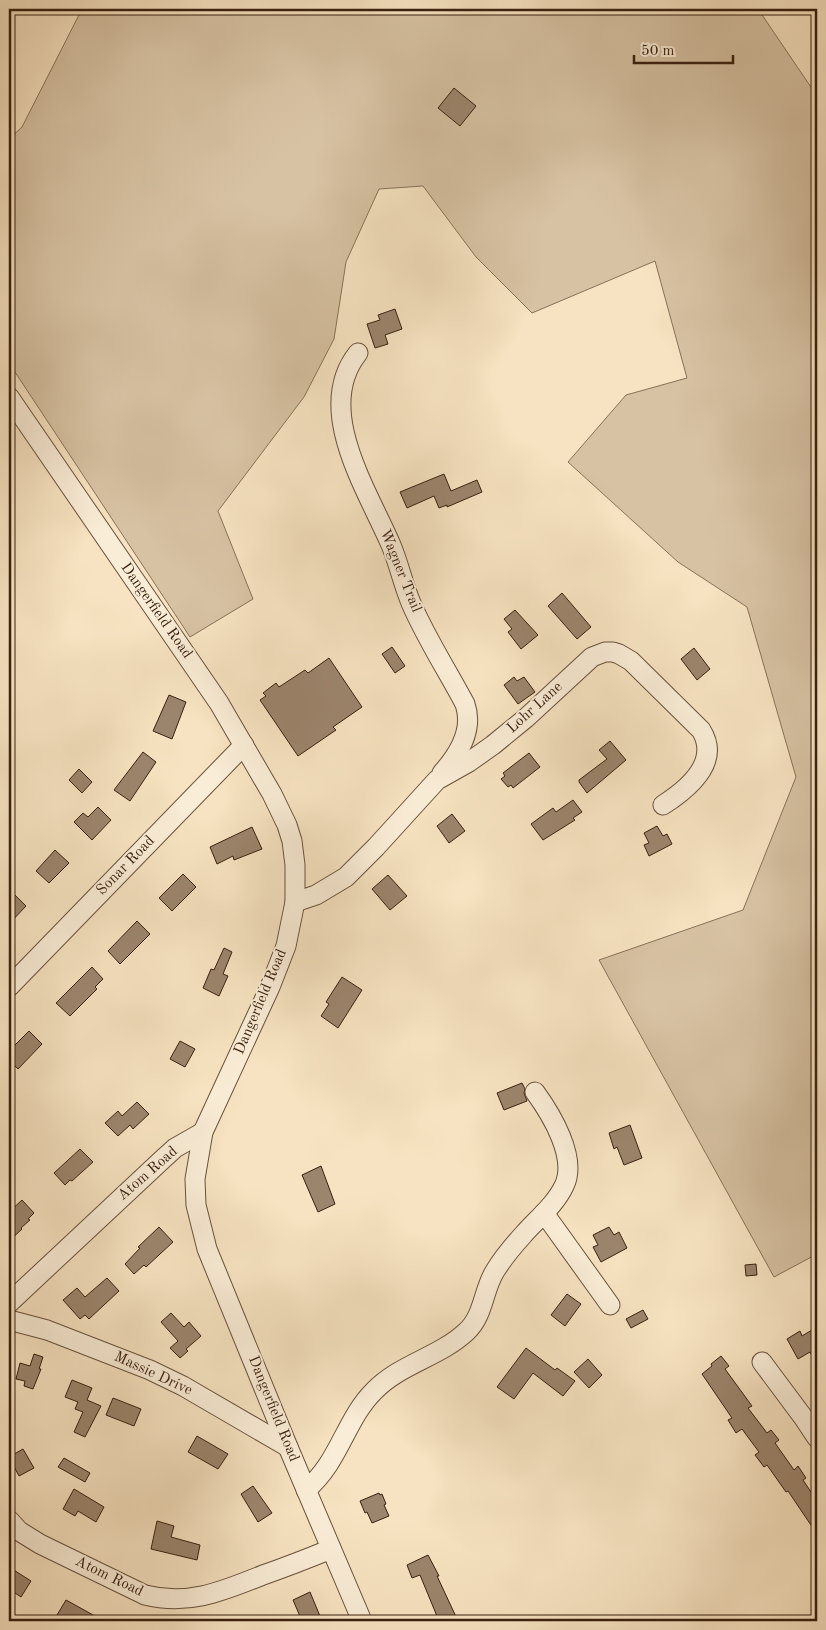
<svg xmlns="http://www.w3.org/2000/svg" width="826" height="1630" font-family="'Old Standard TT',serif">
<rect width="100%" height="100%" fill="#f7e3c1"/>
<filter id="stains"><feTurbulence type="fractalNoise" baseFrequency=".004" numOctaves="4"/><feColorMatrix values="0 0 0 0 .2 0 0 0 0 .09 0 0 0 0 .02 0 0 0 .5 -.17"/></filter>
<radialGradient id="worn" r=".72"><stop offset=".6" stop-color="#630" stop-opacity="0"/><stop offset="1" stop-color="#630" stop-opacity=".3"/></radialGradient>
<polygon fill="#d7c2a3" stroke="#88715a" points="82,9 758,9 817,96 817,1254 774,1277 599,960 743,910 796,777 747,607 678,562 568,462 626,395 687,378 655,261 532,313 476,257 423,186 379,189 346,262 334,339 304,397 218,511 253,599 190,637 9,363 9,139 22,127"/>
<g fill="#9c856d" stroke="#392011">
<polygon points="454,88 476,106 460,126 438,108"/>
<polygon points="395,309 402,329 385,335 388,344 375,348 367,324 380,320 378,315"/>
<polygon points="444,474 451,491 477,480 482,492 447,507 447,505 439,508 434,496 407,508 400,492"/>
<polygon points="562,593 591,627 577,639 548,606"/>
<polygon points="515,610 538,635 521,649 508,632 512,629 504,619"/>
<polygon points="392,647 405,666 395,673 382,654"/>
<polygon points="694,648 710,669 697,680 681,659"/>
<polygon points="329,658 362,707 333,727 336,730 298,756 260,700 266,696 263,693 276,683 279,687 305,670 308,673"/>
<polygon points="514,677 517,681 524,677 535,692 518,704 504,685"/>
<polygon points="169,695 186,702 172,739 153,731"/>
<polygon points="610,741 626,760 587,793 579,782 579,780 607,759 599,750"/>
<polygon points="143,752 156,762 130,801 114,790"/>
<polygon points="529,753 540,767 513,788 511,785 508,787 501,779 505,776 503,773"/>
<polygon points="79,769 92,782 82,793 69,780"/>
<polygon points="573,800 582,812 573,818 575,820 543,840 531,824 553,808 556,812"/>
<polygon points="98,807 111,820 92,840 74,822 83,813 88,817"/>
<polygon points="452,814 465,831 449,843 437,826"/>
<polygon points="657,826 663,836 667,834 672,844 649,856 644,845 649,843 644,833"/>
<polygon points="252,827 262,849 234,860 233,856 217,864 210,847"/>
<polygon points="55,850 69,863 49,883 36,871"/>
<polygon points="183,874 196,887 172,911 159,898"/>
<polygon points="388,875 407,896 390,910 372,889"/>
<polygon points="9,889 26,906 9,924"/>
<polygon points="137,921 150,934 120,964 108,951"/>
<polygon points="224,948 232,952 223,974 228,976 219,996 203,988 211,969 214,970"/>
<polygon points="92,967 103,979 95,987 97,989 70,1016 56,1003"/>
<polygon points="342,977 362,990 338,1028 321,1016 329,1004 326,1002"/>
<polygon points="29,1031 42,1044 18,1069 9,1060 9,1051"/>
<polygon points="180,1041 195,1049 185,1067 170,1059"/>
<polygon points="522,1083 525,1089 524,1093 527,1101 504,1110 497,1093"/>
<polygon points="137,1102 149,1114 133,1129 130,1125 118,1136 105,1123 118,1111 122,1116"/>
<polygon points="630,1125 642,1158 624,1165 617,1147 614,1149 609,1133"/>
<polygon points="80,1149 93,1162 72,1181 70,1180 65,1185 54,1173"/>
<polygon points="321,1166 335,1204 318,1212 302,1175"/>
<polygon points="22,1200 34,1213 28,1219 30,1220 21,1228 22,1229 9,1241 9,1212"/>
<polygon points="159,1227 173,1242 146,1267 144,1265 134,1274 125,1264 140,1248 138,1247"/>
<polygon points="609,1227 614,1235 619,1232 627,1248 601,1262 593,1247 598,1245 593,1235"/>
<polygon points="756,1264 757,1275 746,1276 745,1265"/>
<polygon points="107,1278 119,1291 89,1319 85,1315 80,1319 63,1300 77,1288 85,1297"/>
<polygon points="567,1294 581,1304 565,1326 551,1315"/>
<polygon points="643,1310 648,1319 631,1328 626,1319"/>
<polygon points="171,1313 184,1327 189,1322 201,1336 186,1349 188,1351 180,1358 170,1348 178,1341 161,1322"/>
<polygon points="812,1330 817,1339 817,1365 810,1352 798,1359 787,1339 800,1331 802,1336"/>
<polygon points="526,1348 555,1370 557,1368 575,1381 563,1396 533,1373 514,1399 497,1387"/>
<polygon points="34,1354 43,1357 39,1369 41,1369 33,1389 24,1386 25,1381 16,1379 20,1363 30,1366"/>
<polygon points="721,1356 729,1366 725,1369 752,1406 748,1408 767,1433 771,1430 779,1440 775,1443 794,1470 798,1466 806,1478 803,1480 817,1501 817,1534 788,1491 786,1492 767,1465 764,1467 755,1455 759,1452 742,1429 736,1433 728,1420 732,1418 702,1374 712,1366 711,1364"/>
<polygon points="588,1359 602,1375 589,1388 574,1372"/>
<polygon points="72,1380 92,1388 87,1400 101,1406 85,1437 74,1432 83,1412 75,1409 78,1402 65,1397"/>
<polygon points="113,1398 141,1409 134,1426 106,1415"/>
<polygon points="197,1436 228,1454 218,1469 188,1452"/>
<polygon points="23,1449 34,1468 19,1476 9,1457"/>
<polygon points="64,1458 90,1473 85,1482 58,1467"/>
<polygon points="253,1486 272,1513 258,1522 241,1494"/>
<polygon points="74,1489 104,1507 96,1522 78,1511 75,1516 63,1509"/>
<polygon points="379,1493 380,1495 382,1494 386,1504 384,1505 389,1516 372,1523 367,1512 365,1513 360,1501"/>
<polygon points="157,1521 174,1526 171,1537 200,1545 197,1560 151,1549"/>
<polygon points="428,1555 439,1576 437,1576 458,1621 439,1621 420,1575 412,1578 407,1565"/>
<polygon points="9,1567 31,1581 21,1597 9,1589"/>
<polygon points="310,1592 322,1621 302,1621 293,1600"/>
<polygon points="66,1600 104,1621 68,1621 57,1615"/>
</g>
<g fill="none" stroke-linecap="round" stroke-linejoin="round">
<defs>
<g id="minor">
<path d="M 358,353 C 313,409 368,491 391,545 C 399,564 403,584 411,603 C 426,638 447,670 465,704 C 474,730 459,754 442,773"/>
<polyline points="9,397 219,703 272,794 287,825 292,841 295,865 295,902 286,946 270,987 203,1132 195,1179 196,1205 207,1249 288,1447 362,1621"/>
<path d="M 295,902 L 316,895 L 346,877 L 376,847 L 437,780 L 469,762 L 493,745 L 526,718 L 592,657 L 605,652 L 613,652 L 619,654 L 631,661 L 701,730 C 721,762 688,789 663,805"/>
<polyline points="9,987 244,745"/>
<polyline points="544,1213 610,1305"/>
<polyline points="9,1303 164,1158 175,1148 203,1132"/>
<polyline points="9,1320 47,1330 150,1370 183,1386 288,1447"/>
<polyline points="762,1362 803,1417 817,1438"/>
<path d="M 306,1490 C 340,1461 345,1420 374,1391 C 400,1364 439,1357 466,1332 C 484,1316 483,1290 495,1271 C 503,1258 513,1246 523,1235 C 537,1219 555,1205 564,1186 C 578,1158 551,1114 535,1092"/>
<path d="M 9,1520 L 19,1531 L 40,1544 L 145,1595 C 189,1606 223,1591 263,1575 C 286,1567 309,1558 331,1549"/>
</g>
</defs>
<use href="#minor" stroke="#68513d" stroke-width="21"/>
<use href="#minor" stroke="#faedd7" stroke-width="19"/>
</g>
<g text-anchor="middle" dominant-baseline="central" stroke-width="4" stroke-linejoin="round" paint-order="stroke">
<g font-size="15" fill="#392011" stroke="#faedd7">
<text transform="translate(400 571) rotate(68)">Wagner Trail</text>
<text transform="translate(156 611) rotate(55)">Dangerfield Road</text>
<text transform="translate(535 708) rotate(-42)">Lohr Lane</text>
<text transform="translate(126 866) rotate(-46)">Sonar Road</text>
<text transform="translate(261 1002) rotate(-67)">Dangerfield Road</text>
<text transform="translate(148 1174) rotate(-41)">Atom Road</text>
<text transform="translate(153 1374) rotate(25)">Massie Drive</text>
<text transform="translate(273 1409) rotate(68)">Dangerfield Road</text>
<text transform="translate(109 1577) rotate(26)">Atom Road</text>
</g>
</g>
<rect width="826" height="1630" fill="none" stroke="#f7e3c1" stroke-width="30"/>
<rect x="10" y="10" width="806" height="1610" fill="none" stroke="#392011" stroke-width="2.5"/>
<rect x="15" y="15" width="796" height="1600" fill="none" stroke="#392011"/>
<path d="M634 55v8h99v-8" fill="none" stroke="#392011" stroke-width="2.5"/>
<text x="641" y="55" font-size="15" fill="#392011" stroke="#faedd7" stroke-width="4" paint-order="stroke">50 m</text>
<rect width="100%" height="100%" filter="url(#stains)"/>
<rect width="100%" height="100%" fill="url(#worn)"/>
</svg>
